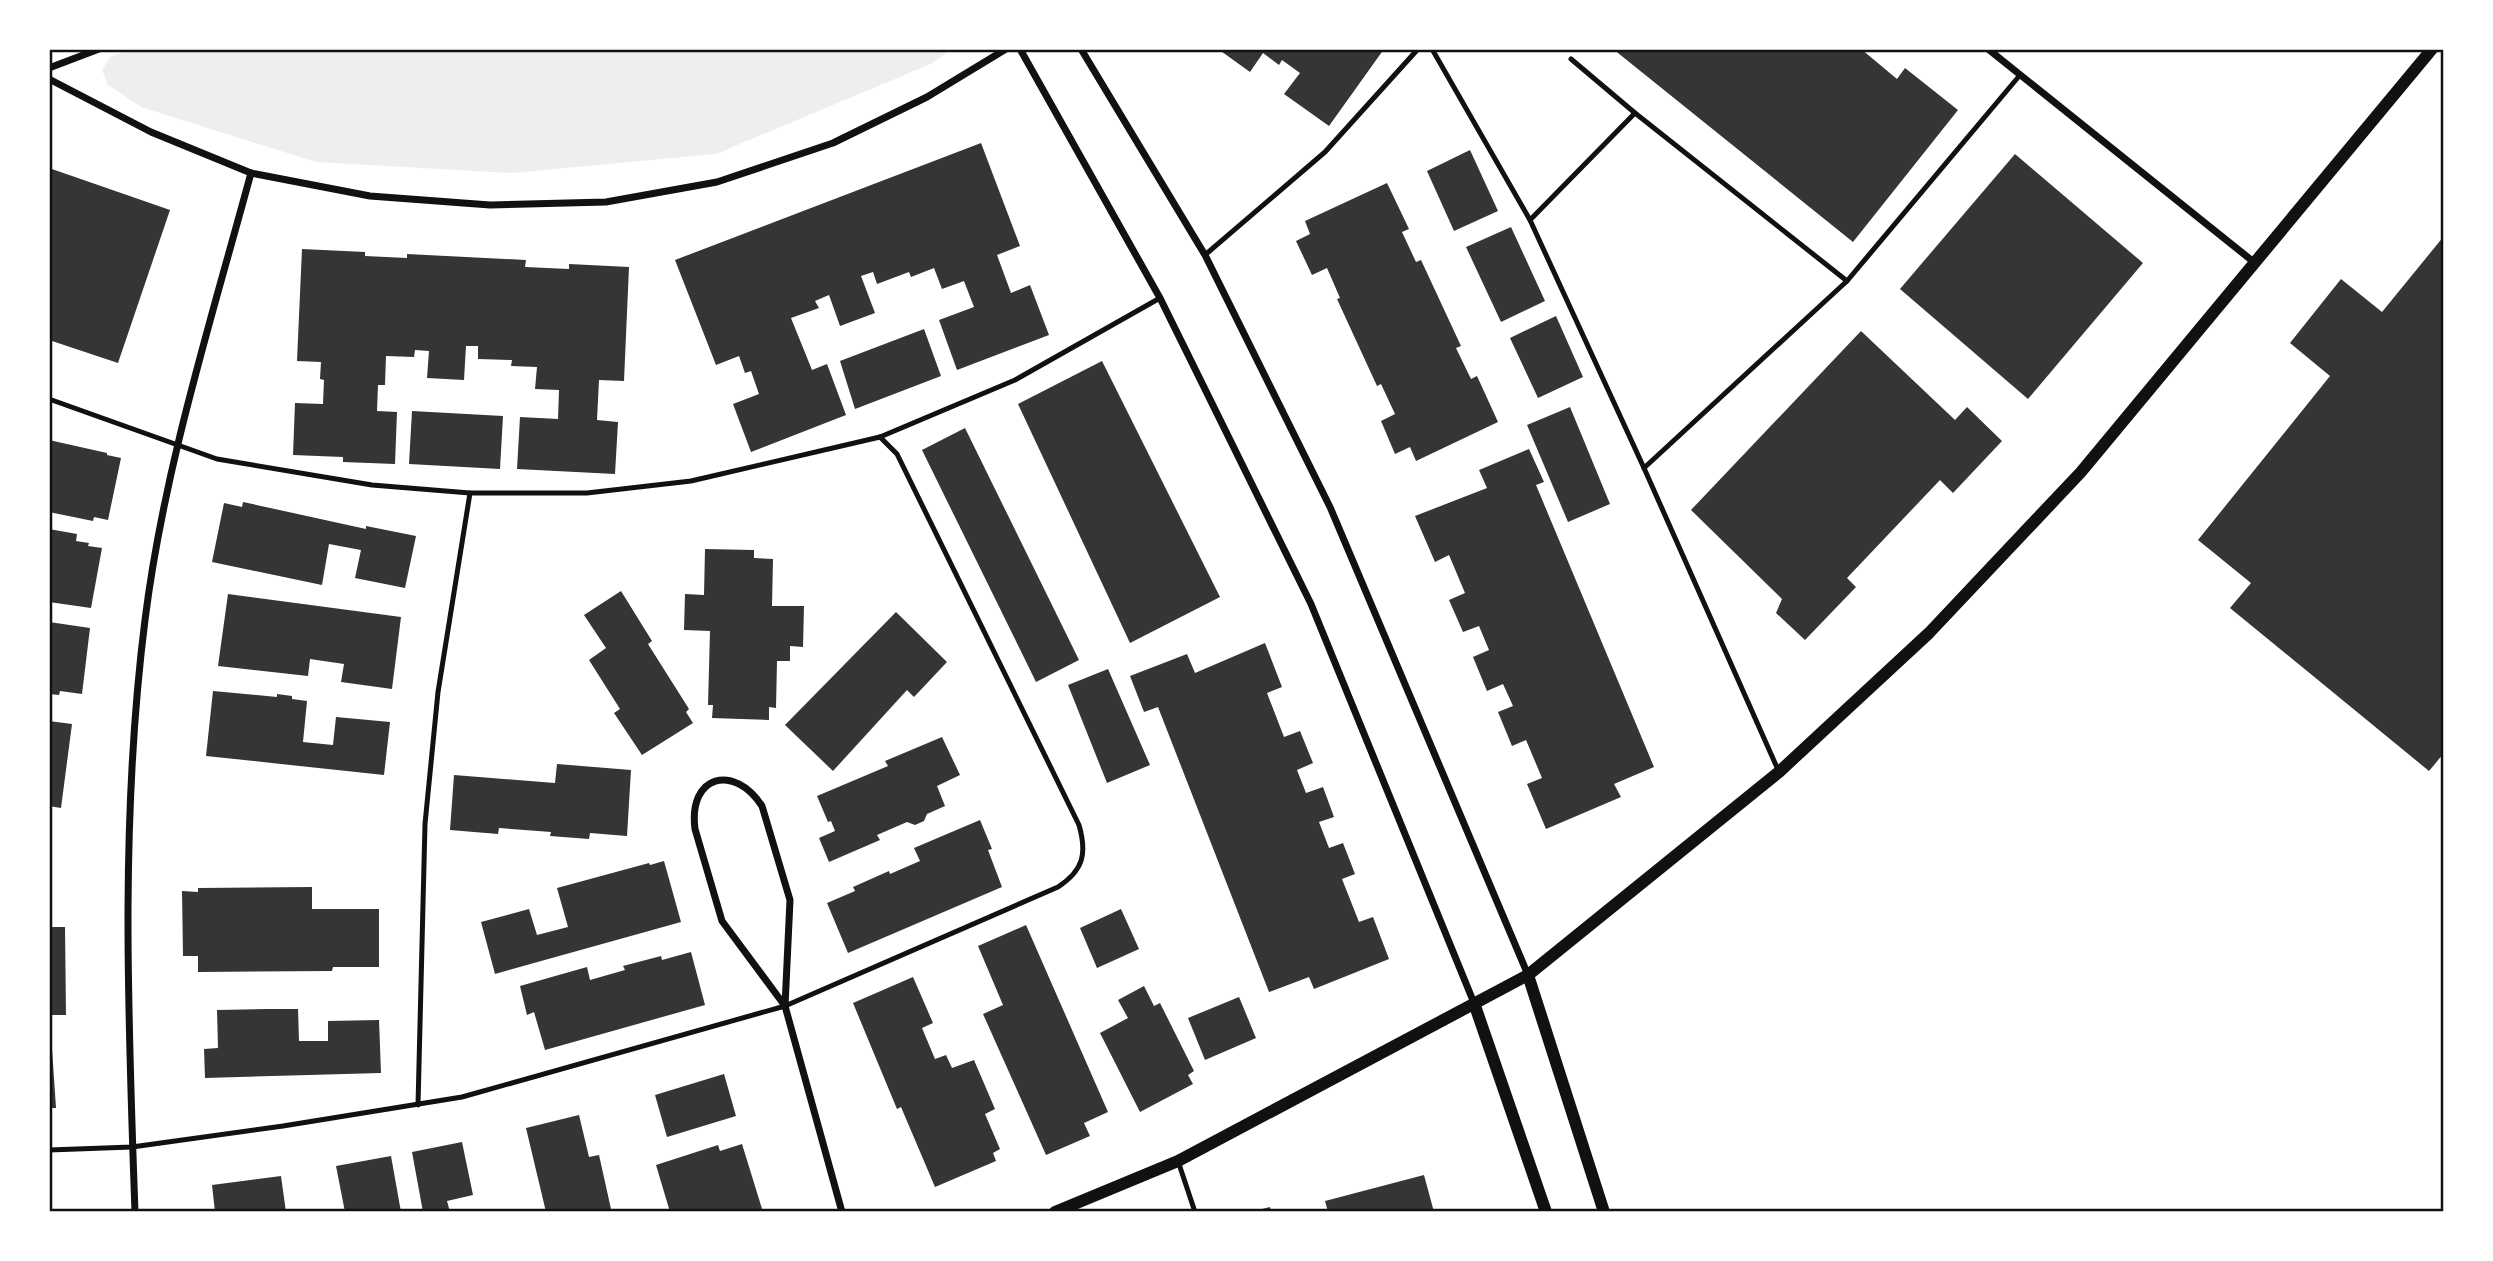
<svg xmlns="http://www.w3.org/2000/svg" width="2493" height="1261" font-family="Ubuntu,sans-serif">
<rect width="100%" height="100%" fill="#fff"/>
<polygon fill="#eee" points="130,49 951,49 933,63 716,154 512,173 316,162 141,107 108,85 102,70 110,57"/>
<g fill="#353535">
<polygon points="1218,49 1384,49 1329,126 1284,94 1300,73 1282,60 1279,65 1263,53 1250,72"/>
<polygon points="1613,49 1861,49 1897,79 1905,68 1958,110 1853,242"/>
<polygon points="981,143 1020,246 997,255 1011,293 1030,285 1049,335 957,370 939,320 974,307 964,281 942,289 934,268 911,277 909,272 877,284 873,272 861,276 875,313 840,326 829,295 815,301 819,308 791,318 812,370 827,364 846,415 751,452 733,404 759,394 751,371 745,373 739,356 716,365 675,260"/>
<polygon points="1470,150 1498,211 1454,231 1427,171"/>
<polygon points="2015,154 2143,263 2028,399 1900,289"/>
<polygon points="49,168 170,210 118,363 49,340"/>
<polygon points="1387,183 1409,229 1402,232 1416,262 1421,260 1461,346 1456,348 1471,379 1477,376 1498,422 1416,461 1410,447 1395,454 1381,421 1395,414 1381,384 1377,386 1337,299 1340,298 1327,268 1312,275 1296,241 1310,234 1305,221"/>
<polygon points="1511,227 1545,301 1501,322 1466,247"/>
<polygon points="2444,236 2444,753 2429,771 2230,608 2251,583 2198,540 2330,376 2290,343 2341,279 2382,312"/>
<polygon points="302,249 365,252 365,256 407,258 407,254 526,260 525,267 569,269 569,264 629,267 624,381 599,380 597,420 618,422 615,474 517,469 520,417 558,419 559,390 535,389 537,367 511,366 512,360 478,359 478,346 466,346 464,380 427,378 429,351 415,350 414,357 386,356 385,385 378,385 377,411 397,412 395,464 343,462 343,457 293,455 295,403 323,404 324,380 320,379 321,362 297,361"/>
<polygon points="1556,316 1583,377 1538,398 1510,338"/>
<polygon points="924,329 941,376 855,409 840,361"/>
<polygon points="1861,331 1955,420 1967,407 2002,441 1953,493 1940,480 1847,578 1856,587 1805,640 1776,613 1782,599 1691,510"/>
<polygon points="1102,361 1220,597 1130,643 1018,404"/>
<polygon points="1570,407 1610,504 1568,522 1527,425"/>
<polygon points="412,411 503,416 500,469 409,464"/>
<polygon points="965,428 1079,660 1036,682 922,450"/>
<polygon points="49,440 107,453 107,455 121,458 108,520 94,517 93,521 49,512"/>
<polygon points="1529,449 1544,482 1536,485 1654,767 1614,784 1621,797 1546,829 1527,784 1542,778 1526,740 1512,746 1498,712 1513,706 1503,684 1487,691 1473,657 1489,650 1479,626 1463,632 1449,600 1465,593 1449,555 1435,562 1415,516 1487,488 1479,470"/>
<polygon points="243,502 366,529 366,526 416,536 405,588 355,578 361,550 329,544 322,585 212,562 224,503 242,507"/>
<polygon points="49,529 77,534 76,541 89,543 88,546 102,548 91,608 49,602"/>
<polygon points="705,549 754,550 754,558 773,559 772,606 804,606 803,647 790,646 790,661 777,661 776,708 769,707 769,720 712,718 713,705 708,705 710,631 684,630 685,594 704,595"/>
<polygon points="621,591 652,641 648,644 689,709 686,712 693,723 642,755 614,713 620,709 589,660 606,648 584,615"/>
<polygon points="228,594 401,617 392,689 341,682 344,664 310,659 308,676 218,666"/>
<polygon points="896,612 947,662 914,697 907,690 833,771 785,725"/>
<polygon points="49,622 90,628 82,694 60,691 59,695 49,694"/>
<polygon points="1265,643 1282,687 1267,693 1284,737 1300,731 1313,763 1297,770 1306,793 1323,787 1334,817 1319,822 1329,848 1343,843 1355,874 1342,879 1359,922 1373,917 1389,959 1314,989 1309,977 1269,992 1158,707 1144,712 1130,676 1187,654 1195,673"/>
<polygon points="1108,669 1150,765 1107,783 1068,685"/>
<polygon points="213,691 277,697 277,694 292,696 292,699 307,701 303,742 333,745 336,717 390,722 384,775 206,756"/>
<polygon points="49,721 72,724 61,808 49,806"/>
<polygon points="942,737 960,775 937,786 945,806 927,814 924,821 915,825 907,822 877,835 880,840 829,862 819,838 835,831 831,821 828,822 817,796 888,766 885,761"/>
<polygon points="557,764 631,770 627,836 590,833 589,839 550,836 551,832 499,828 498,834 450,830 454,775 555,783"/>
<polygon points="980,820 992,849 988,850 1002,887 848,953 827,903 855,891 853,887 889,871 890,874 920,861 914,848"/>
<polygon points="664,861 681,922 495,974 481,922 529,909 537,935 568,927 557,888 649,863 650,865"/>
<polygon points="312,887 312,909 379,909 379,967 333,967 332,971 198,972 198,956 183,956 182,891 198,892 198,888"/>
<polygon points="1121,909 1139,949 1097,968 1080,928"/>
<polygon points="1026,925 1108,1112 1084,1123 1090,1136 1046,1155 983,1014 1003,1005 978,946"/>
<polygon points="49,927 65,927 66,1015 49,1015"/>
<polygon points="691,952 705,1005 545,1050 534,1012 527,1015 520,986 587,967 590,980 625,970 623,966 661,956 662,960"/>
<polygon points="913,977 933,1023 922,1028 935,1059 946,1055 952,1068 974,1060 995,1109 985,1114 1000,1149 993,1153 996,1161 935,1187 901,1107 897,1109 853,1003"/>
<polygon points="1144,986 1154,1006 1160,1003 1194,1071 1188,1075 1193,1084 1140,1112 1100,1033 1128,1018 1118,1000"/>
<polygon points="1239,997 1256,1038 1205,1060 1188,1018"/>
<polygon points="266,1009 298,1009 299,1041 328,1041 328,1021 379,1020 381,1073 205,1078 204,1049 218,1048 217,1010"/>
<polygon points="49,1034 51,1034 56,1108 49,1108"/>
<polygon points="724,1074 736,1116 667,1137 655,1095"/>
<polygon points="579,1115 589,1157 599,1155 611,1209 603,1212 546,1212 526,1128"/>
<polygon points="462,1142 473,1195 447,1201 450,1212 423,1212 412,1152"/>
<polygon points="742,1144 763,1212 670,1212 656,1165 718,1145 720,1151"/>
<polygon points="391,1156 401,1212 345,1212 336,1166"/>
<polygon points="1424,1175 1434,1212 1328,1212 1325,1201"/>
<polygon points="281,1176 286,1212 215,1212 212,1185"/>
<polygon points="1270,1207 1271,1212 1254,1212 1254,1211"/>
</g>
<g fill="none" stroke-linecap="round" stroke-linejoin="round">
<g stroke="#111" stroke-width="5">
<polyline points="1432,49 1530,220 1644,468 1779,772"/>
<polyline points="1571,59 1635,113 1847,281"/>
<polyline points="1530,220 1635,113"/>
<polyline points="1205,255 1325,152 1418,49"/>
<polyline points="49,399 217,459 372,485 470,493 587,493 691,481 880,437 1015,380 1160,298"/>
<polyline points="1644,468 1847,281 2020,75"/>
<polyline points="418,1105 425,824 438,692 470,493"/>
<path d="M 49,1150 L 132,1147 L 283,1126 L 462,1097 L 785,1006 L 1058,887 C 1084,870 1087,853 1079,825 L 897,454 L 880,437"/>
<polyline points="1178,1161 1195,1212"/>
</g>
<g stroke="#111" stroke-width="7">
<polyline points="1020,49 1160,298 1311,604 1474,1003"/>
<polyline points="1081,49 1205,255 1330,507 1528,975"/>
<polyline points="1988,49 2255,263"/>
<polyline points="49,68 99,49"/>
<polyline points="49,79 151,132 251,173 370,196 490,205 606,202 717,182 833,143 927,97 1006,49"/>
<path d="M 785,1006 L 722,921 L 695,829 C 688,775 734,763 762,806 L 790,900 L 785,1006 L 842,1212"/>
<path d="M 135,1212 C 128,1015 120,817 145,620 C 164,468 211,321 251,173"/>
</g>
<g stroke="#111" stroke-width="12">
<polyline points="1528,975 1604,1212"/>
<polyline points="1474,1003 1546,1212"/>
<polyline points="1055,1212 1178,1161 1528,975 1779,772 1929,633 2081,472 2432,49"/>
</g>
</g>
<rect width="2493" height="1261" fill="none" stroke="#ffffff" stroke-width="102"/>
<rect x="51" y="51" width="2391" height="1159" fill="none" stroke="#111" stroke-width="2.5"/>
</svg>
